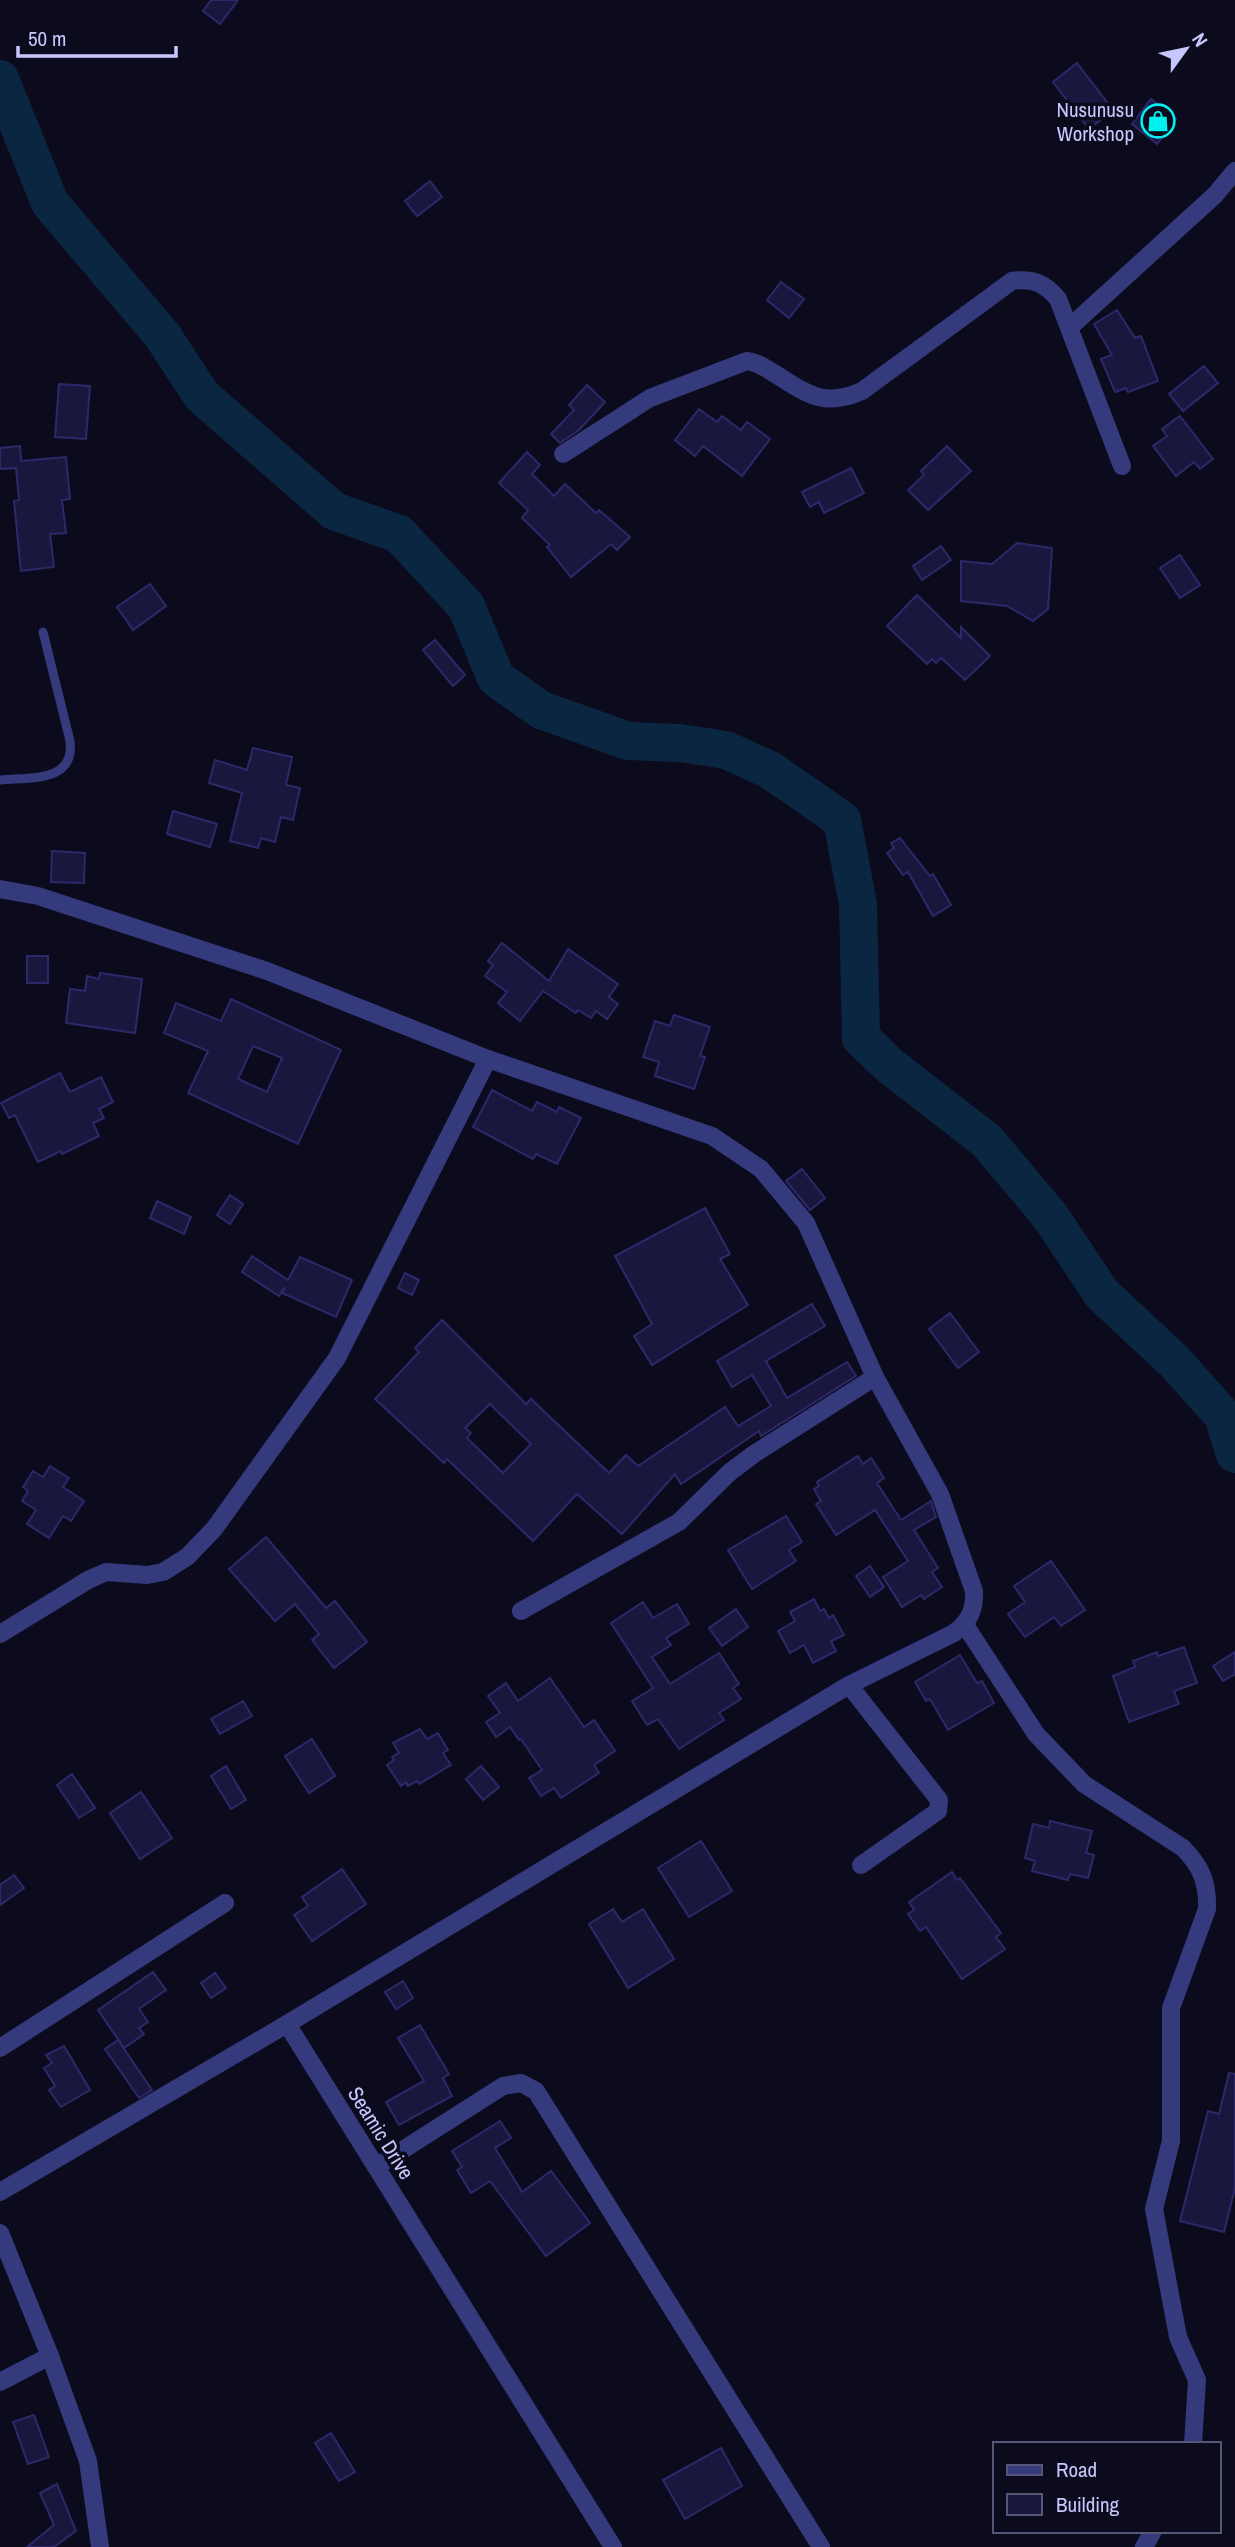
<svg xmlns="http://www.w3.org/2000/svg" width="1235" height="2547" font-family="'Archivo Narrow',sans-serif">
<rect width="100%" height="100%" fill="#0c0b1d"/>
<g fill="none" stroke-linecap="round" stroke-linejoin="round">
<polyline stroke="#0b2641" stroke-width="38" points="0,79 50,203 162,335 202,396 334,511 399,534 466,606 496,678 541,710 628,741 680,743 726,750 770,770 842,820 858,904 861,1038 889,1065 987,1141 1050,1216 1102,1294 1175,1362 1223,1416 1235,1454"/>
</g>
<g fill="#1a173e" stroke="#2e286b" stroke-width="2" fill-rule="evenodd">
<polygon points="211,0 238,0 220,24 203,11"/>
<polygon points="1077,63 1113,110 1089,129 1053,82"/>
<polygon points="1151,99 1176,119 1157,144 1132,124"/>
<polygon points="430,181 442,197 417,216 405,201"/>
<polygon points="781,282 804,299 789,318 767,300"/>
<polygon points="1117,310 1135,338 1141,336 1158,381 1128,392 1126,388 1115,392 1101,359 1112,355 1094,324"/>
<polygon points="1204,366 1218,383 1183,411 1169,394"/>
<polygon points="59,384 90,386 86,439 55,437"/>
<polygon points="587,385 605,402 579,430 560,443 551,434 574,410 569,405"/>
<polygon points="699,409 717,422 722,416 741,430 747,422 770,439 742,476 703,446 695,456 675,440"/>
<polygon points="1180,416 1213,459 1200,469 1194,462 1176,476 1153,446 1167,436 1162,429"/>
<polygon points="20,446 21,461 66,457 70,499 62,500 66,533 50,534 54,567 21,571 14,501 19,500 16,468 0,469 0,448"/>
<polygon points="947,446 971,471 928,510 908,490 924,475 921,471"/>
<polygon points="527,452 540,465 532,474 554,496 565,484 596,513 599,510 630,537 617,550 611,544 571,577 547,547 550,545 522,518 528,510 499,483"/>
<polygon points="851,468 864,493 824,513 819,502 810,507 802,492"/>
<polygon points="1017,543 1052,548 1048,609 1033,621 1007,606 961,601 961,561 992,564"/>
<polygon points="941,546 951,560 922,580 913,566"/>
<polygon points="1180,555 1200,585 1180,598 1160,568"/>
<polygon points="150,584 166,606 133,630 117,607"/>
<polygon points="917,595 961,638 961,627 990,656 965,680 941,658 936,663 932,659 927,664 887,626"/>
<polygon points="435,640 465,675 453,686 423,650"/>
<polygon points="253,748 292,757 286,785 300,788 293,820 281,817 275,842 261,838 258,848 230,841 242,793 209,783 215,760 247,770"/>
<polygon points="173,811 217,824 210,847 167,834"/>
<polygon points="900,838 930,876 933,874 951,905 933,916 908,872 903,875 887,853 894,848 891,843"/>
<polygon points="52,851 85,853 84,883 51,882"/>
<polygon points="502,943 549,981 568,949 618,984 609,997 618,1004 607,1019 596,1011 591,1018 578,1010 576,1013 543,991 520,1021 498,1003 507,992 485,976 493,965 488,961"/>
<rect x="27" y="956" width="21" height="27"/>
<polygon points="100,973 142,979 135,1033 66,1023 70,989 85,991 87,976 99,979"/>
<path d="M 231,999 L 341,1050 L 298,1144 L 188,1093 L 208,1051 L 164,1033 L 176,1003 L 221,1021 ZM 253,1046 L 282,1058 L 267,1092 L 238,1079 Z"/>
<polygon points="674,1015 710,1027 700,1056 705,1057 694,1089 655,1076 659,1062 643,1057 655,1021 670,1026"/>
<polygon points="60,1073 70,1092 101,1077 113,1102 99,1109 104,1118 93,1123 99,1136 62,1154 61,1151 38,1162 15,1115 9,1118 1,1103"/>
<polygon points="492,1090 532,1111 537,1102 557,1112 559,1107 581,1118 557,1164 536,1154 533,1159 473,1127"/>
<polygon points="802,1169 825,1198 810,1210 786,1181"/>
<polygon points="230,1195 243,1204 230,1224 217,1215"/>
<polygon points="157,1201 191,1217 184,1234 150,1218"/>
<polygon points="705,1208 730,1254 720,1259 748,1305 652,1365 634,1336 652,1324 615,1256"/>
<polygon points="252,1256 288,1280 300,1257 352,1280 336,1317 282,1293 285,1287 279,1296 242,1272"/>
<polygon points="405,1273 419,1280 412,1295 398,1288"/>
<path d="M 812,1304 L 825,1326 L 766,1361 L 787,1398 L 847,1362 L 856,1376 L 761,1436 L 759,1431 L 681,1484 L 675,1474 L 622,1534 L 577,1494 L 533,1541 L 447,1459 L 444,1463 L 375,1399 L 419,1352 L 415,1348 L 442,1320 L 526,1404 L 531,1399 L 609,1473 L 626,1455 L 638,1466 L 725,1407 L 738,1426 L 771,1406 L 752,1375 L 732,1387 L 717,1361 ZM 490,1404 L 531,1444 L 503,1473 L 467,1438 L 471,1433 L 465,1428 Z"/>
<polygon points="950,1313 979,1352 958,1368 929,1329"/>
<polygon points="858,1456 863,1464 871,1458 884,1478 877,1483 901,1520 931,1501 936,1517 914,1530 938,1568 932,1572 942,1587 924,1599 921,1595 902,1607 883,1577 908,1561 875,1510 836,1535 816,1504 821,1501 814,1489 819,1486 817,1482"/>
<polygon points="50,1466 69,1478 63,1487 84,1501 71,1521 63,1516 49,1538 27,1524 36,1510 22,1501 28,1491 23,1487 33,1471 43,1477"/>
<polygon points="786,1516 802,1542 789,1550 796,1561 752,1589 728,1550"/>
<polygon points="266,1537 326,1608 335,1601 367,1642 334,1668 312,1640 319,1634 295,1604 275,1621 229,1569"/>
<polygon points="1051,1561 1085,1610 1061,1626 1054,1617 1025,1637 1008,1614 1025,1602 1014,1586"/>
<polygon points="870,1566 884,1587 870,1597 856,1576"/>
<polygon points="814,1599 820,1611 824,1609 829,1618 833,1615 844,1635 831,1641 836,1651 813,1663 804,1645 790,1653 778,1631 795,1621 790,1612"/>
<polygon points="643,1602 653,1618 677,1604 689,1624 666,1638 671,1645 652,1657 670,1684 719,1653 739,1684 733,1688 741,1699 719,1713 724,1720 679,1749 658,1719 647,1725 632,1701 653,1688 611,1623"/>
<polygon points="736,1609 748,1627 722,1646 709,1628"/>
<polygon points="1184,1647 1197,1683 1174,1691 1179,1704 1129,1722 1113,1676 1135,1667 1133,1661 1157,1652 1158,1656"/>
<polygon points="1235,1652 1235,1674 1223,1681 1213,1666"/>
<polygon points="960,1655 977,1683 982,1681 994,1703 948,1730 930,1699 926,1701 915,1682"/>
<polygon points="550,1678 584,1727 594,1720 615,1751 594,1765 599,1773 561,1798 554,1788 541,1796 529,1778 542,1770 521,1739 519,1740 510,1727 496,1737 486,1722 500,1713 488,1696 506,1683 518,1701"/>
<polygon points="243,1701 252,1716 220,1734 211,1719"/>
<polygon points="420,1729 427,1739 438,1733 448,1750 443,1753 451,1765 419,1784 417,1781 408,1786 406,1782 401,1786 387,1765 394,1760 392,1757 399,1753 393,1743"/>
<polygon points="312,1739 335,1776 309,1793 285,1756"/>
<polygon points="226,1766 246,1800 231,1809 211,1776"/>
<polygon points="481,1766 499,1787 483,1800 466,1779"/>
<polygon points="72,1774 95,1808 79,1818 57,1785"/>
<polygon points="141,1792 172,1838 140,1859 110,1813"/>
<polygon points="1050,1821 1092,1831 1086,1853 1094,1855 1088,1878 1070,1874 1068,1880 1032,1871 1035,1861 1025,1858 1033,1824 1049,1828"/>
<polygon points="701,1841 732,1891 689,1917 658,1868"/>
<polygon points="342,1869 366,1904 312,1941 294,1915 308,1906 302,1897"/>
<polygon points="952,1872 957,1880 960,1878 1001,1933 996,1937 1005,1949 962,1979 926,1927 920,1931 908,1914 914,1910 909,1902"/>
<polygon points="14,1875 24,1888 0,1905 0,1885"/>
<polygon points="613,1909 622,1922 643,1909 674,1959 628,1988 589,1924"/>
<polygon points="153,1972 166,1990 139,2009 148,2022 139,2028 144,2034 124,2048 98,2010"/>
<polygon points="215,1973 226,1988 211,1998 201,1983"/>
<polygon points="403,1981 413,1998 396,2009 385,1992"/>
<polygon points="420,2025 449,2074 443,2078 452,2096 399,2125 386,2102 424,2081 398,2038"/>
<polygon points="118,2040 152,2090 139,2098 105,2049"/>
<polygon points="64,2046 90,2090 61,2107 49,2090 55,2086 44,2068 52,2063 46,2055"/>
<polygon points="1229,2073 1235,2074 1235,2188 1224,2232 1180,2221 1208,2111 1219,2114"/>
<polygon points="500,2121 511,2138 495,2148 522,2192 551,2171 590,2223 546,2256 490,2181 471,2193 457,2170 462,2167 452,2151"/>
<polygon points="34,2415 49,2457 28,2464 13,2422"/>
<polygon points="331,2433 355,2472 339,2481 315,2443"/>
<polygon points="721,2448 742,2486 685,2519 663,2480"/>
<polygon points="57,2484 76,2531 54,2547 27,2547 54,2525 40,2493"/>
</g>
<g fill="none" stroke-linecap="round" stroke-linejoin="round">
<path stroke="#353a7d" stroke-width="9" d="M 0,780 C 30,777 75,783 70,741 L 43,632"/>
<g stroke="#353a7d" stroke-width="18">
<polyline points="1070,327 1215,195 1235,171"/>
<path d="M 563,454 L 650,398 L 747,361 C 757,362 764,367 772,372 C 805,392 822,409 862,391 L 1012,281 C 1032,278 1045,283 1058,299 L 1122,466"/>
<path d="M 0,889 L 38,896 L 267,971 L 488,1059 L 712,1136 L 761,1169 L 806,1223 L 875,1377 L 940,1494 L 974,1591 C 975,1610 969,1622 954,1633 L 849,1685 L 287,2024"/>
<polyline points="521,1611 679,1522 730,1472 754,1454 875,1377"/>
<path d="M 965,1625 L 1036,1734 L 1084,1784 L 1183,1848 C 1201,1866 1208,1883 1207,1909 L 1171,2008 L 1171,2141 L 1154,2209 L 1178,2337 L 1197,2380 L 1193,2444"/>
<polyline points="0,1634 88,1580 106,1572 147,1575 163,1572 187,1557 214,1529 337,1358 488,1059"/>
<polyline points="849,1685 939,1800 938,1811 861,1865"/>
<polyline points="0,2048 225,1903"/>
<polyline points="376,2167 503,2086 521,2083 536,2091 821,2547"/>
<polyline points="0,2192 287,2024 613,2547"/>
<polyline points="0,2233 50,2356 88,2461 100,2547"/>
<polyline points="0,2382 50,2356"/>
<polyline points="1144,2547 1153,2531"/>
</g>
</g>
<defs>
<symbol id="shop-ring" viewBox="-11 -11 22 22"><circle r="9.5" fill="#0c0b1d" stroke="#00f2ef" stroke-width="1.5"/><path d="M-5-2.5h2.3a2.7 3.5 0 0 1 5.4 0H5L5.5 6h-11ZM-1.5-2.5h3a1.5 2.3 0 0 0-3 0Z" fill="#00f2ef"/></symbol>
</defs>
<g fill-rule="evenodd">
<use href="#shop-ring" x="1139" y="102" width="38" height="38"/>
</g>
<g text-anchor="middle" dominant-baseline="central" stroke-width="7" stroke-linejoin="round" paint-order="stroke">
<g font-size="21" fill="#c7c7ff" stroke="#0c0b1d" text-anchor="end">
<text x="1134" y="109">Nusunusu<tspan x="1134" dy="24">Workshop</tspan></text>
</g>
<g font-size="21" fill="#c7c7ff" stroke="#0c0b1d">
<text transform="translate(381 2133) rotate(58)">Seamic Drive</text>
</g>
</g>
<rect x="993" y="2442" width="228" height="91" fill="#0c0b1d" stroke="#575677" stroke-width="2"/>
<rect x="1007" y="2465" width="35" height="10" fill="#353a7d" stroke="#575677" stroke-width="2"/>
<text x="1056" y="2477" font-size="21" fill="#c7c7ff">Road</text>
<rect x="1007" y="2494" width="35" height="21" fill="#1a173e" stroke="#575677" stroke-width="2"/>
<text x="1056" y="2512" font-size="21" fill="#c7c7ff">Building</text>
<g transform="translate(1186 49) rotate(57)" stroke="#0c0b1d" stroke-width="5" paint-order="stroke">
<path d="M0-5L12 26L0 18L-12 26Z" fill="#c7c7ff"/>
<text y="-10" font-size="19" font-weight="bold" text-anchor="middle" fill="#c7c7ff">N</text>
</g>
<path d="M18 46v10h158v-10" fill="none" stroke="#c7c7ff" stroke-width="3.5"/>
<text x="28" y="46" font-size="21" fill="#c7c7ff" stroke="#0c0b1d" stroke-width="5" paint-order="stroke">50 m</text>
</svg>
